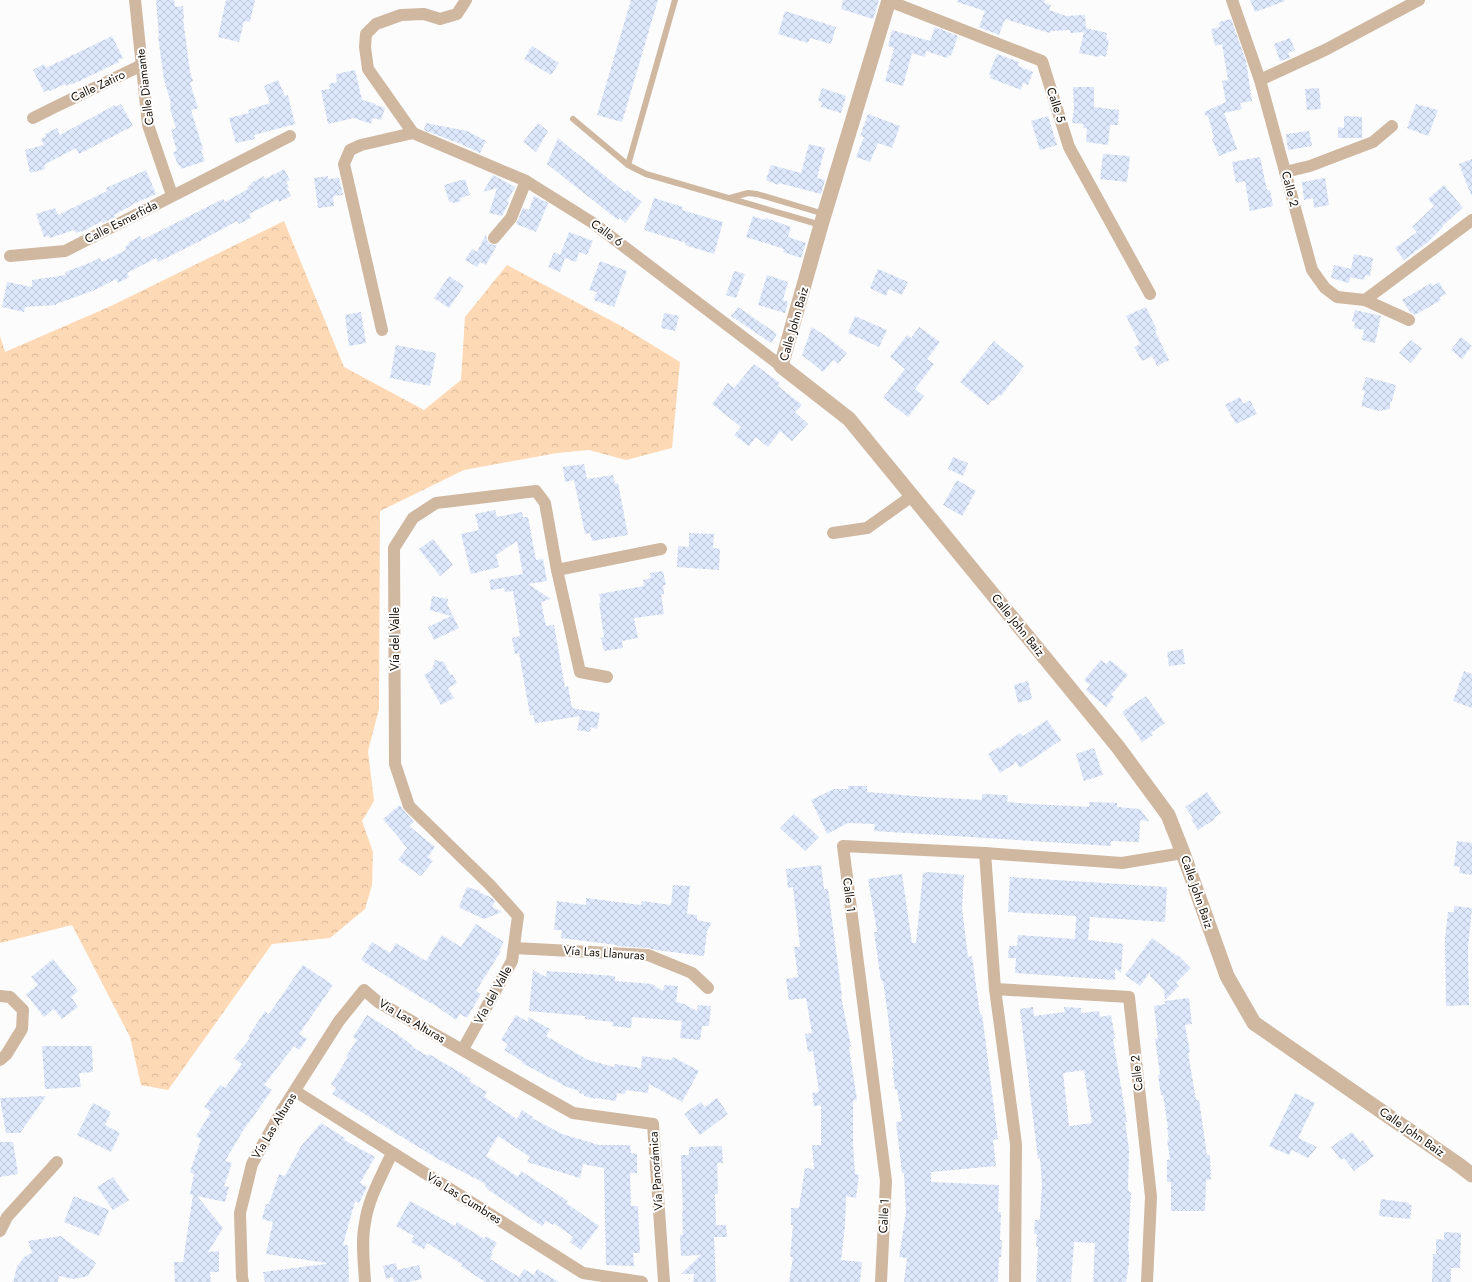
<svg xmlns="http://www.w3.org/2000/svg" width="1472" height="1282" font-family="Jost,sans-serif">
<defs>
<pattern id="forest-crowns" width="20" height="18" patternUnits="userSpaceOnUse"><rect width="20" height="18" fill="#fed9b5"/><path d="M2 6a3 3 0 1 1 6 0M12 15a3 3 0 1 1 6 0" fill="none" stroke="#d9b99a"/></pattern>
<pattern id="building-cross-hatch" width="8" height="8" patternUnits="userSpaceOnUse"><rect width="8" height="8" fill="#dde8fc"/><path d="M0 0l8 8M0 8l8-8" fill="none" stroke="#bdc6d6"/></pattern>
</defs>
<rect width="100%" height="100%" fill="#fcfcfc"/>
<polygon fill="url(#forest-crowns)" points="284,221 344,367 424,410 461,380 465,317 507,265 623,327 680,362 672,448 626,460 589,450 557,453 464,470 380,511 379,709 368,751 374,801 362,821 373,852 372,885 365,909 330,938 272,944 168,1090 141,1085 130,1037 72,925 0,943 0,336 5,352 111,306"/>
<g fill="url(#building-cross-hatch)" fill-rule="evenodd">
<polygon points="156,0 174,0 175,7 183,6 184,19 183,19 190,72 193,81 190,83 198,108 191,110 203,149 201,150 205,161 181,169 180,165 178,165 173,152 177,151 172,135 173,134 171,130 176,128 170,109 171,109 170,103 171,103 164,80 158,36 159,36"/>
<polygon points="226,0 255,0 250,22 244,21 239,42 218,37"/>
<polygon points="631,0 658,0 622,122 597,115"/>
<polygon points="843,0 879,0 873,19 841,9"/>
<polygon points="958,0 1045,0 1044,3 1051,5 1049,10 1066,16 1085,15 1086,28 1107,33 1106,39 1109,40 1106,57 1100,55 1099,57 1079,53 1084,32 1070,33 1070,30 1051,31 1050,33 1005,19 999,35 979,27 985,11 957,2"/>
<polygon points="1250,0 1285,0 1285,1 1255,12"/>
<polygon points="785,11 836,27 831,44 810,38 808,43 778,34"/>
<polygon points="1231,19 1246,61 1252,101 1240,103 1242,109 1224,113 1237,149 1219,156 1212,139 1214,138 1208,116 1206,116 1204,112 1226,102 1222,81 1228,80 1222,44 1215,46 1211,29 1220,27 1219,22"/>
<polygon points="935,27 958,36 951,56 948,55 947,58 926,51 925,57 912,53 903,86 885,81 894,48 888,46 892,30 930,41"/>
<polygon points="112,36 123,58 118,60 119,62 71,85 70,83 66,86 65,84 50,91 49,90 44,92 33,70 44,64 46,68"/>
<polygon points="1290,38 1295,50 1288,53 1290,58 1280,61 1274,44"/>
<polygon points="532,46 559,63 551,75 524,59"/>
<polygon points="997,54 1019,62 1018,66 1033,72 1028,85 1023,83 1021,90 990,78 991,75 989,74"/>
<polygon points="355,70 362,100 376,104 375,105 385,108 381,120 373,118 371,124 354,118 328,124 321,90 330,89 329,84 337,82 336,74"/>
<polygon points="278,80 285,96 288,95 295,124 254,135 255,139 236,143 229,118 249,113 248,110 270,103 264,86"/>
<polygon points="1073,87 1094,87 1094,107 1119,110 1118,125 1110,125 1108,145 1086,142 1087,128 1083,128 1084,124 1072,123 1074,108"/>
<polygon points="822,88 846,96 841,113 821,107 822,102 818,100"/>
<polygon points="1319,88 1321,109 1307,110 1305,89"/>
<polygon points="121,104 133,126 79,154 76,148 44,165 45,169 30,173 25,150 44,145 41,139 46,136 45,134 57,128 60,135 115,105 116,107"/>
<polygon points="1416,104 1438,110 1428,136 1407,128"/>
<polygon points="868,114 900,126 892,148 878,143 870,162 856,157 864,137 860,136"/>
<polygon points="1048,116 1057,145 1040,150 1031,121"/>
<polygon points="1344,116 1362,117 1362,138 1338,138 1338,127 1344,128"/>
<polygon points="426,123 467,131 486,141 480,153 461,144 424,130"/>
<polygon points="538,123 548,131 536,152 523,142"/>
<polygon points="1309,131 1312,146 1288,150 1286,134"/>
<polygon points="558,138 625,192 627,190 642,202 625,223 620,218 618,220 547,164"/>
<polygon points="809,144 825,148 817,178 825,180 821,194 779,183 778,185 766,180 771,165 801,173"/>
<polygon points="1103,154 1130,156 1127,182 1100,179"/>
<polygon points="1260,157 1267,190 1270,190 1273,206 1250,211 1245,181 1236,183 1232,162"/>
<polygon points="1472,159 1472,195 1471,195 1459,164"/>
<polygon points="284,169 290,180 286,182 289,187 287,188 291,196 279,202 278,199 249,214 251,218 239,224 237,221 200,241 158,262 156,258 127,273 129,277 118,283 116,279 95,290 56,304 56,305 25,307 24,312 2,307 7,282 32,287 32,280 66,275 65,272 87,264 99,258 102,262 126,250 125,247 129,244 128,243 140,236 142,240 223,199 225,202 248,189 247,187 252,184 251,183 264,176 265,179"/>
<polygon points="146,170 156,194 131,205 131,206 114,215 115,217 103,223 102,221 82,232 81,231 76,233 74,230 50,238 49,236 44,237 36,214 55,208 58,215 107,191 106,188"/>
<polygon points="493,175 515,187 507,201 509,202 502,216 489,213 497,188 483,192"/>
<polygon points="328,176 328,179 339,178 343,195 333,196 334,206 318,208 314,178"/>
<polygon points="1325,178 1329,205 1314,208 1313,198 1304,200 1302,182"/>
<polygon points="465,179 470,195 460,198 461,201 454,203 449,201 444,185"/>
<polygon points="1444,185 1463,208 1442,226 1443,227 1429,241 1404,260 1395,248 1417,232 1412,227 1434,206 1428,199"/>
<polygon points="534,196 548,203 536,232 516,224 523,208 529,210"/>
<polygon points="654,198 683,207 682,210 723,222 714,254 685,245 686,243 644,230"/>
<polygon points="753,216 765,220 766,218 791,227 788,237 806,243 801,258 783,252 784,249 746,237"/>
<polygon points="569,232 593,241 587,255 579,252 576,262 565,258 560,272 548,267 554,252 560,255"/>
<polygon points="486,234 487,240 489,243 493,245 497,245 486,265 480,262 477,267 465,260 472,249 477,252"/>
<polygon points="1354,254 1373,258 1370,276 1365,275 1364,280 1350,277 1349,283 1331,278 1334,265 1351,269"/>
<polygon points="600,261 627,271 614,307 594,300 597,292 589,290"/>
<polygon points="878,269 908,282 902,295 889,289 886,296 870,288"/>
<polygon points="734,271 745,274 736,298 726,295"/>
<polygon points="767,275 788,282 783,300 788,302 785,313 758,305"/>
<polygon points="449,276 464,286 449,308 434,298"/>
<polygon points="1439,282 1446,294 1440,297 1441,300 1415,315 1410,312 1402,300 1431,283 1433,286"/>
<polygon points="738,307 777,334 771,343 731,316"/>
<polygon points="1146,307 1157,330 1155,331 1169,360 1157,366 1152,356 1142,361 1134,347 1140,344 1126,316"/>
<polygon points="1355,310 1381,316 1375,343 1362,340 1364,330 1354,328 1355,322 1352,321"/>
<polygon points="361,312 366,343 349,346 345,315"/>
<polygon points="664,313 679,316 675,331 661,328"/>
<polygon points="855,316 887,330 879,347 848,333"/>
<polygon points="812,327 827,337 847,353 838,364 833,360 823,372 802,355"/>
<polygon points="919,327 940,342 927,359 934,364 915,389 924,396 908,417 883,398 905,369 890,357 907,335 911,338"/>
<polygon points="1461,337 1472,346 1462,359 1451,350"/>
<polygon points="1411,340 1422,349 1411,363 1399,353"/>
<polygon points="994,341 1024,366 1001,396 999,395 994,401 992,400 988,405 960,382"/>
<polygon points="396,345 436,353 430,386 390,378"/>
<polygon points="754,364 780,383 778,386 802,405 795,412 808,424 792,441 780,431 768,447 756,437 749,446 734,435 741,427 712,404 728,383 734,388"/>
<polygon points="1366,377 1396,385 1392,401 1390,402 1390,409 1379,411 1361,406 1365,391 1362,390"/>
<polygon points="1240,397 1243,404 1250,400 1257,414 1236,424 1225,405"/>
<polygon points="953,457 968,463 963,476 948,469"/>
<polygon points="584,464 587,479 613,475 615,484 618,483 628,535 592,541 590,533 585,534 574,480 565,482 563,467"/>
<polygon points="957,480 976,491 962,516 943,505"/>
<polygon points="495,510 497,517 522,512 523,517 528,517 536,560 543,559 547,581 528,584 551,599 541,602 546,626 554,625 565,687 568,686 572,708 600,713 597,729 591,727 590,732 577,730 580,716 537,723 535,723 533,715 530,715 519,653 515,654 512,638 520,636 513,591 505,592 504,588 491,590 489,580 523,574 517,541 496,555 499,567 471,574 461,534 479,530 475,514"/>
<polygon points="689,533 714,534 713,548 720,549 719,570 677,567 678,546 689,547"/>
<polygon points="433,539 453,565 440,576 419,549"/>
<polygon points="663,571 666,585 663,585 664,594 661,594 664,614 634,618 638,638 622,641 623,648 604,651 601,638 604,637 599,603 601,602 599,594 644,586 643,580 651,578 650,573"/>
<polygon points="432,596 448,599 447,604 459,628 434,640 428,627 451,616 430,610"/>
<polygon points="1183,649 1185,664 1169,666 1167,652"/>
<polygon points="435,660 444,662 450,675 452,674 457,683 448,688 454,698 441,705 424,675 432,670"/>
<polygon points="1101,660 1106,664 1110,660 1128,675 1111,695 1114,697 1106,707 1086,690 1090,685 1084,680"/>
<polygon points="1464,671 1472,674 1472,708 1453,701"/>
<polygon points="1028,681 1032,699 1018,703 1014,685"/>
<polygon points="1146,696 1165,723 1151,733 1153,735 1142,742 1122,712"/>
<polygon points="1047,720 1061,740 1020,768 1015,761 1014,764 1000,773 988,754 999,747 1000,748 1020,733 1023,736"/>
<polygon points="1094,748 1103,775 1084,781 1076,754"/>
<polygon points="848,786 867,786 867,792 927,797 982,800 982,794 1008,795 1007,802 1032,804 1089,807 1089,802 1117,803 1117,807 1140,809 1149,821 1140,820 1139,842 1111,841 1111,846 874,831 875,824 848,823 827,834 811,800 834,789 848,789"/>
<polygon points="1207,792 1221,813 1214,818 1215,819 1198,830 1191,819 1193,818 1185,807"/>
<polygon points="400,805 404,811 414,822 409,826 435,847 428,857 433,861 421,876 398,860 407,848 383,819"/>
<polygon points="794,814 819,837 805,851 780,828"/>
<polygon points="1457,841 1472,843 1472,875 1459,873 1460,867 1454,866"/>
<polygon points="821,865 824,889 828,889 842,996 841,996 851,1046 849,1047 857,1100 853,1100 853,1144 855,1174 859,1175 856,1198 846,1196 845,1226 841,1260 862,1262 860,1282 789,1282 793,1257 790,1257 793,1225 791,1225 791,1208 799,1208 805,1168 814,1169 812,1145 821,1145 821,1105 814,1106 812,1093 819,1092 813,1051 808,1052 805,1034 812,1033 806,998 789,1000 786,979 798,977 794,947 800,947 793,887 788,888 786,869"/>
<polygon points="929,872 964,875 962,908 968,957 972,956 980,1014 982,1014 998,1139 993,1140 996,1166 931,1172 931,1182 999,1185 998,1212 1001,1212 1000,1240 1002,1240 1001,1257 999,1257 998,1282 904,1282 907,1258 899,1257 906,1212 904,1173 902,1173 896,1122 902,1121 897,1089 895,1090 892,1067 894,1067 887,1009 883,981 881,981 874,932 877,932 868,879 902,874 912,943 916,943 923,873"/>
<polygon points="1010,877 1167,887 1165,922 1090,917 1088,940 1123,944 1121,973 1115,968 1115,980 1015,973 1016,958 1008,958 1009,946 1017,946 1018,935 1075,939 1076,916 1008,912"/>
<polygon points="673,885 690,886 687,914 697,915 697,920 712,923 707,931 704,956 656,950 648,948 617,946 617,945 561,938 562,930 554,930 557,901 586,905 586,898 641,905 642,901 671,905"/>
<polygon points="467,887 480,891 479,892 492,898 495,901 492,907 502,912 484,919 460,908 461,907 459,906"/>
<polygon points="1454,906 1472,908 1468,947 1469,1005 1446,1006 1445,939 1448,912 1454,912"/>
<polygon points="476,924 504,942 499,950 501,951 476,991 481,994 467,1018 460,1014 456,1020 432,1003 430,1003 361,960 372,942 390,953 396,943 426,961 442,935 461,947"/>
<polygon points="1152,938 1177,956 1178,955 1191,968 1176,983 1179,986 1165,1000 1164,990 1150,976 1150,972 1140,986 1125,975"/>
<polygon points="53,959 78,991 71,997 78,1007 62,1019 54,1009 44,1017 26,994 38,985 31,977"/>
<polygon points="303,965 333,985 299,1034 307,1039 299,1050 294,1046 264,1085 272,1090 248,1124 247,1124 225,1161 232,1163 224,1186 229,1187 225,1202 197,1196 223,1228 208,1252 219,1251 219,1272 210,1272 211,1282 175,1282 174,1262 183,1262 193,1195 190,1194 194,1174 190,1172 201,1139 196,1136 211,1112 204,1107 220,1085 225,1088 242,1064 234,1058 250,1038 248,1037 265,1011 269,1014"/>
<polygon points="533,970 546,977 547,971 615,976 615,981 652,984 663,991 664,985 678,986 676,1002 684,1004 697,1011 698,1005 711,1006 709,1026 702,1026 700,1040 680,1038 682,1021 632,1017 631,1028 612,1026 613,1022 585,1019 585,1016 529,1011"/>
<polygon points="1189,998 1192,1024 1185,1025 1190,1052 1188,1053 1196,1100 1199,1100 1207,1155 1210,1155 1211,1179 1206,1180 1205,1211 1171,1211 1171,1182 1167,1182 1167,1160 1170,1159 1167,1140 1169,1140 1167,1128 1168,1128 1163,1095 1161,1095 1158,1075 1160,1074 1155,1039 1158,1039 1154,1006 1165,1004 1165,1001"/>
<path d="M 1033,1007 L 1034,1016 L 1065,1012 L 1064,1007 L 1081,1008 L 1081,1013 L 1099,1011 L 1100,1017 L 1111,1015 L 1115,1038 L 1113,1039 L 1127,1122 L 1125,1122 L 1129,1149 L 1128,1190 L 1129,1190 L 1129,1192 L 1131,1192 L 1128,1251 L 1129,1251 L 1129,1263 L 1126,1282 L 1093,1282 L 1095,1243 L 1074,1242 L 1071,1282 L 1036,1282 L 1038,1247 L 1036,1247 L 1037,1234 L 1034,1234 L 1035,1220 L 1039,1220 L 1040,1218 L 1042,1184 L 1040,1158 L 1038,1159 L 1020,1009 ZM 1084,1070 L 1092,1123 L 1069,1126 L 1063,1073 Z"/>
<polygon points="367,1015 397,1034 412,1045 414,1048 428,1056 429,1054 471,1079 469,1081 487,1092 484,1097 517,1119 522,1110 533,1117 532,1118 562,1134 599,1145 630,1145 631,1153 637,1154 637,1173 630,1173 631,1206 638,1206 640,1253 633,1253 634,1266 606,1265 604,1168 583,1164 580,1178 527,1162 530,1157 498,1136 486,1156 518,1177 521,1171 568,1201 566,1203 599,1226 581,1250 570,1242 573,1237 554,1223 553,1225 546,1221 542,1226 487,1189 484,1183 438,1159 332,1094 336,1088 331,1084 348,1057 346,1056 357,1040 353,1037"/>
<polygon points="516,1015 528,1022 528,1017 550,1029 546,1036 588,1060 614,1067 615,1064 641,1068 642,1056 671,1060 673,1057 699,1071 682,1102 649,1084 648,1093 626,1090 625,1094 617,1093 616,1101 596,1098 596,1099 584,1096 584,1094 579,1093 580,1091 567,1087 522,1063 523,1062 504,1050 508,1044 501,1040"/>
<polygon points="42,1046 92,1046 93,1072 79,1073 81,1087 45,1089"/>
<polygon points="1295,1093 1315,1103 1298,1138 1317,1147 1308,1158 1292,1150 1289,1155 1269,1146"/>
<polygon points="46,1096 20,1133 6,1133 0,1098"/>
<polygon points="717,1098 728,1114 700,1135 684,1114 701,1102 705,1107"/>
<polygon points="93,1103 111,1112 105,1125 120,1133 111,1152 77,1135"/>
<polygon points="321,1123 345,1138 344,1140 375,1157 360,1183 367,1187 359,1203 355,1201 343,1245 348,1245 349,1282 265,1282 263,1272 326,1264 327,1263 266,1254 273,1222 262,1219 266,1204 269,1204 279,1174 285,1176 301,1146"/>
<polygon points="1352,1132 1360,1142 1363,1140 1374,1156 1354,1171 1344,1158 1341,1160 1331,1147"/>
<polygon points="0,1142 13,1142 18,1174 0,1177"/>
<polygon points="722,1146 723,1163 717,1163 718,1194 715,1194 716,1225 726,1225 727,1237 714,1237 716,1282 693,1282 694,1274 681,1274 701,1255 681,1256 680,1235 683,1235 682,1211 683,1213 681,1155 689,1155 689,1147"/>
<polygon points="113,1177 129,1200 113,1210 97,1187"/>
<polygon points="74,1196 109,1210 99,1236 64,1222"/>
<polygon points="1381,1199 1409,1203 1409,1205 1412,1205 1410,1219 1379,1216"/>
<polygon points="410,1201 455,1226 457,1222 484,1239 486,1236 497,1243 491,1253 493,1254 490,1259 519,1277 524,1269 534,1275 537,1269 559,1282 485,1282 461,1266 462,1264 427,1243 424,1249 411,1242 414,1236 396,1226"/>
<polygon points="1444,1232 1461,1233 1460,1268 1451,1268 1451,1282 1432,1282 1433,1254 1436,1254 1436,1239 1444,1240"/>
<polygon points="61,1236 96,1263 88,1276 74,1279 59,1276 58,1282 13,1282 17,1267 24,1257 32,1253 28,1241"/>
<polygon points="396,1263 397,1270 419,1265 422,1279 409,1282 394,1282 393,1277 386,1279 383,1266"/>
</g>
<g fill="none" stroke-linecap="round" stroke-linejoin="round">
<g stroke="#cfb7a0" stroke-width="6">
<polyline points="573,119 628,165 646,174 821,225"/>
<polyline points="628,165 675,0"/>
<polyline points="730,198 748,193 757,194 824,214"/>
</g>
<g stroke="#cfb7a0" stroke-width="12">
<polyline points="135,0 148,125 172,195"/>
<polyline points="1232,0 1260,80 1312,270 1325,288 1337,297 1365,300 1409,320"/>
<polyline points="889,1 1042,61 1069,147 1150,294"/>
<polyline points="1260,80 1325,50 1419,0"/>
<polyline points="33,118 55,107 142,65"/>
<polyline points="413,133 368,69 365,47 366,34 376,24 401,15 424,14 440,19 457,14 466,0"/>
<polyline points="1285,172 1310,166 1373,142 1392,126"/>
<polyline points="494,238 511,218 526,181"/>
<polyline points="10,256 65,251 290,136"/>
<polyline points="1365,300 1472,220"/>
<polyline points="382,330 344,164 350,150 361,145 413,133 526,181 593,223 781,366"/>
<polyline points="833,533 867,528 912,496"/>
<polyline points="557,570 661,549"/>
<polyline points="985,853 995,989"/>
<polyline points="514,948 648,955 692,973 708,988"/>
<polyline points="0,996 10,997 23,1010 22,1029 6,1055 0,1060"/>
<polyline points="463,1049 512,961 518,916 490,885 409,806 395,764 394,548 413,518 436,503 536,491 545,503 557,570 580,672 607,677"/>
<polyline points="295,1091 583,1273 642,1282"/>
<polyline points="0,1231 7,1217 57,1162"/>
<polyline points="243,1282 242,1277 240,1213 252,1164 281,1112 339,1021 364,990 378,1002 573,1113 653,1124 664,1282"/>
<path d="M 365,1282 C 364,1262 361,1242 365,1223 C 368,1199 382,1175 392,1153"/>
<polyline points="881,1282 886,1181 843,846 985,853 1122,863 1183,853"/>
<polyline points="1015,1282 1016,1144 995,989 1129,997 1151,1197 1147,1282"/>
</g>
<polyline stroke="#cfb7a0" stroke-width="15" points="889,0 821,225 781,366 849,419 1118,747 1168,815 1183,853 1227,976 1254,1023 1459,1165 1472,1175"/>
</g>
<g text-anchor="middle" dominant-baseline="central" stroke-width="4" stroke-linejoin="round" paint-order="stroke">
<g font-size="12" fill="#180f05" stroke="#fff">
<text transform="translate(98 86) rotate(-25)">Calle Zatiro</text>
<text transform="translate(145 87) rotate(-97)">Calle Diamante</text>
<text transform="translate(1056 105) rotate(72)">Calle 5</text>
<text transform="translate(1290 189) rotate(75)">Calle 2</text>
<text transform="translate(121 222) rotate(-27)">Calle Esmerfida</text>
<text transform="translate(607 233) rotate(36)">Calle 6</text>
<text transform="translate(794 324) rotate(-74)">Calle John Baiz</text>
<text transform="translate(1018 625) rotate(51)">Calle John Baiz</text>
<text transform="translate(395 639) rotate(-90)">Vía del Valle</text>
<text transform="translate(1197 892) rotate(71)">Calle John Baiz</text>
<text transform="translate(849 895) rotate(83)">Calle 1</text>
<text transform="translate(604 953) rotate(4)">Vía Las Llanuras</text>
<text transform="translate(493 995) rotate(-61)">Vía del Valle</text>
<text transform="translate(412 1021) rotate(30)">Via Las Alturas</text>
<text transform="translate(1137 1073) rotate(-96)">Calle 2</text>
<text transform="translate(274 1126) rotate(-59)">Vía Las Alturas</text>
<text transform="translate(1412 1132) rotate(35)">Calle John Baiz</text>
<text transform="translate(656 1171) rotate(-94)">Vía Panorámica</text>
<text transform="translate(464 1198) rotate(32)">Vía Las Cumbres</text>
<text transform="translate(884 1216) rotate(-87)">Calle 1</text>
</g>
</g>
</svg>
